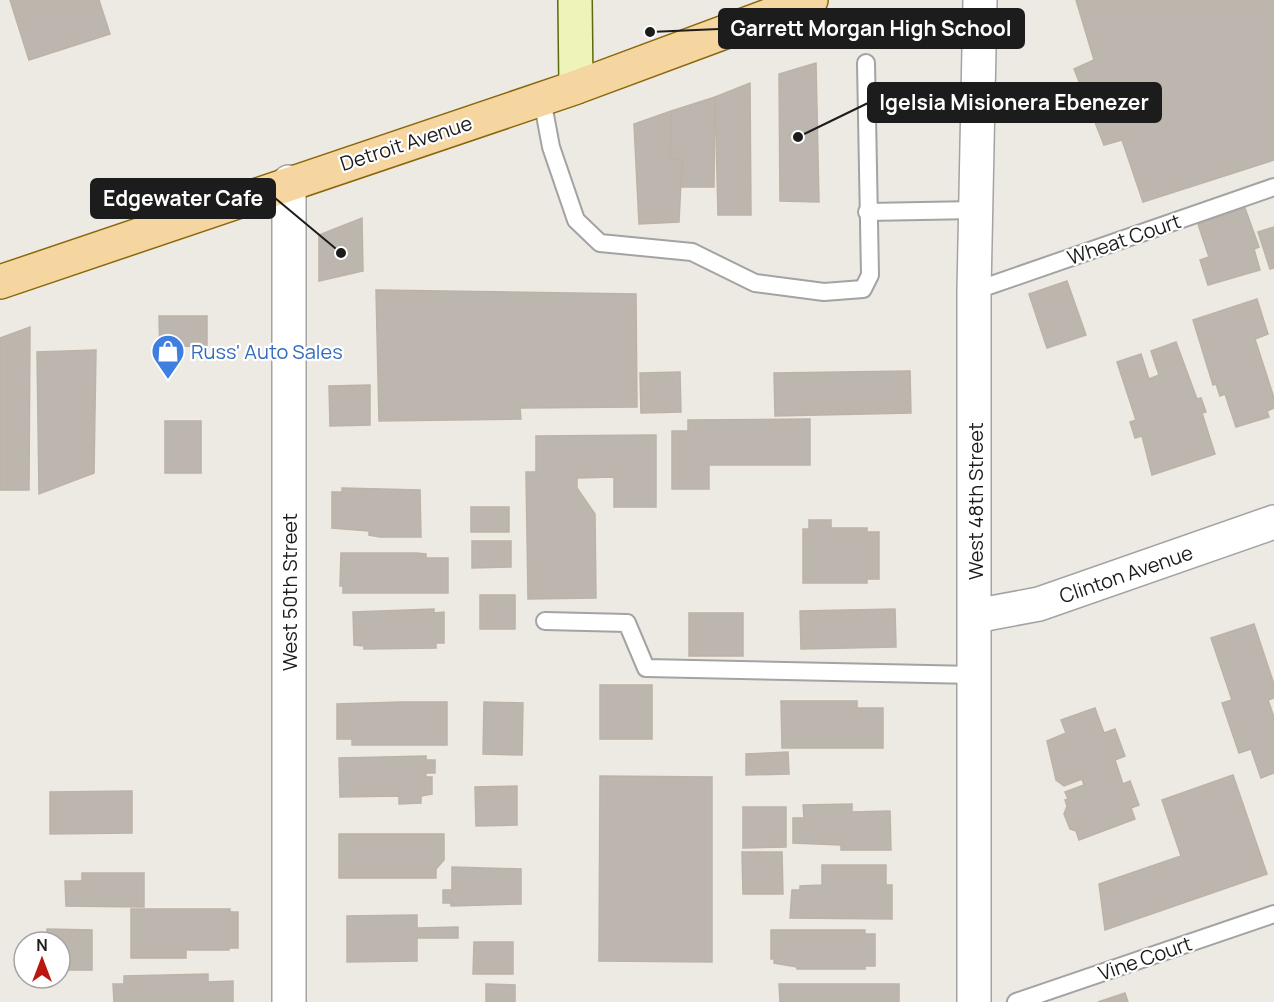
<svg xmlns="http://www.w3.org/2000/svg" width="1274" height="1002" font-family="Manrope,sans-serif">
<rect width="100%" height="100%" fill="#edeae3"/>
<g fill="#bdb6af" stroke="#bdb2a6" stroke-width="1.5">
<polygon points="10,0 99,0 110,34 29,60"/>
<polygon points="1076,0 1274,0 1274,160 1143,202 1122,140 1104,145 1074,69 1094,60"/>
<polygon points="816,63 819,202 780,201 779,74"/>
<polygon points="750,83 751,215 718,215 715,97"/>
<polygon points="715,97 714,187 681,187 682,160 670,159 671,111"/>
<polygon points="671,111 670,159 682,160 679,222 639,224 634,124"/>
<polygon points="1245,208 1259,247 1254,249 1260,270 1208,285 1200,260 1209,257 1198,224"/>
<polygon points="362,218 363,271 319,281 319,235"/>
<polygon points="1274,227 1274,268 1270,269 1258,232"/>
<polygon points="1067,281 1086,335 1047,348 1029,294"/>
<polygon points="376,290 636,294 637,407 520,408 521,419 379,421"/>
<polygon points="1257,299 1268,334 1255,339 1274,398 1274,408 1267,411 1269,417 1236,427 1225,394 1220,396 1216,384 1213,385 1193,320"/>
<polygon points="159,316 207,316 207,347 181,346 181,362 160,362"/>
<polygon points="30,327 29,490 0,490 0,338"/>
<polygon points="1176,342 1197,399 1201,398 1206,412 1202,413 1215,454 1152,475 1142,436 1135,438 1130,422 1136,420 1117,362 1141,354 1149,379 1159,375 1151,351"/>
<polygon points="96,350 94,473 39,494 37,352"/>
<polygon points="910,371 911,413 775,416 774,373"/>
<polygon points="680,372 681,412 641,413 640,373"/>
<polygon points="370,385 370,425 330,426 329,386"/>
<polygon points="810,419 810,465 709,465 709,489 672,489 672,431 688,431 688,420"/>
<rect x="165" y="421" width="36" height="52"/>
<polygon points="656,435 656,507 614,507 614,477 577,478 577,488 595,514 596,598 528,599 526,472 536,472 536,436"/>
<polygon points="342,488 420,490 421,537 380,537 369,535 369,531 332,528 332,492 342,492"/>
<rect x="471" y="507" width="38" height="25"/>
<polygon points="809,520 831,520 831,528 867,528 867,532 879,532 879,579 867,579 867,583 803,583 803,529 809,529"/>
<polygon points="472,541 511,541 511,567 472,568"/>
<polygon points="341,553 416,553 426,554 426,558 448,558 448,593 343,593 343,586 340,586"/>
<rect x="480" y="595" width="35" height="34"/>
<polygon points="434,609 434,613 444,612 444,643 436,643 436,648 364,649 364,646 354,645 353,612"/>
<polygon points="895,609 896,647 801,649 800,611"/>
<rect x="689" y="613" width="54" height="43"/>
<polygon points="1254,624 1274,684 1274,698 1268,700 1274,717 1274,773 1261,778 1251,749 1239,753 1222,703 1232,700 1211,638"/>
<rect x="600" y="685" width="52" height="54"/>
<polygon points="781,701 857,701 857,708 883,708 883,748 782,748"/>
<polygon points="401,702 447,702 447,745 352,745 352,739 337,739 337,704"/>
<polygon points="484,702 523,703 522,755 483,754"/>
<polygon points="1095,708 1104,733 1115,729 1125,756 1115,760 1123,784 1130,781 1139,805 1131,808 1135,819 1079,840 1076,831 1070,829 1064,814 1067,806 1065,800 1068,799 1065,792 1084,785 1082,779 1064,786 1056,780 1047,741 1066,733 1061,720"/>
<polygon points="788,752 789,774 746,775 746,754"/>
<polygon points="426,756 426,760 435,760 435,773 426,773 426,777 432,777 432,794 421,796 421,803 399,804 399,796 340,797 339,758"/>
<polygon points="1233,775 1267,874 1105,930 1099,884 1181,856 1162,800"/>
<polygon points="600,776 712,777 712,962 599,961"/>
<polygon points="517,786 517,825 476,826 475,787"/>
<polygon points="132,791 132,833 50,834 50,792"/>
<polygon points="852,804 852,812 890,811 891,850 841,850 841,845 793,843 793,818 804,818 803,805"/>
<polygon points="743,807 786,807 786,847 743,848"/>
<polygon points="339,834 444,834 444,860 436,869 436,878 339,878"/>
<polygon points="742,852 782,852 783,894 743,894"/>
<polygon points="822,865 886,865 886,885 892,885 892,919 790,918 792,890 800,890 800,886 822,885"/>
<polygon points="452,867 521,869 521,904 451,906 451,903 443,903 443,890 452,890"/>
<polygon points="82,873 144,873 144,907 66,906 65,881 82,881"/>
<polygon points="131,909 230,909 230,912 238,912 238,948 229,948 229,950 186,950 186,958 131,958"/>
<polygon points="417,915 417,928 458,927 458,938 417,938 417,961 347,962 347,916"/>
<polygon points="47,929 92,930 92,970 60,970 60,942 47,942"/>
<polygon points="771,930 865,930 865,934 875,934 875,966 865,966 865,969 797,969 797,967 774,963 774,959 771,959"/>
<polygon points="474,942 513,942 513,974 473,974"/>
<polygon points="208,974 208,982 233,981 233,1002 114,1002 113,984 124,984 124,976"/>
<polygon points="486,984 515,985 515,1002 486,1002"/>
<polygon points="779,984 899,984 899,1002 780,1002"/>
<polygon points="1125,993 1128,1002 1098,1002"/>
</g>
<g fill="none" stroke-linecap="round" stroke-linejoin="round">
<defs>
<g id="lane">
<polyline points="542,99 551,147 576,220 600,243 692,252 755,283 824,292 863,289 870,275 866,63"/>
<polyline points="867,212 976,210"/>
<polyline points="974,291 1274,187"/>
<polyline points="545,621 627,623 646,668 975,675"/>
<polyline points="1016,1002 1274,914"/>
</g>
<g id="street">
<polyline points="289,182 289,1002"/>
<polyline points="975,616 1039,604 1274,522"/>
<polyline points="974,1002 974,291 980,0"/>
</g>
<polyline id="secondary" points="575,0 576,87"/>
<polyline id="primary" points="0,282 574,88 811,0"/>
</defs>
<use href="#lane" stroke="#a3a3a3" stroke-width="20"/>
<use href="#street" stroke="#a3a3a3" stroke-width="36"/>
<use href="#secondary" stroke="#5b6a0c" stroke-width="36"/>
<use href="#primary" stroke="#8a670a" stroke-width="36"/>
<use href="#lane" stroke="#fff" stroke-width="16"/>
<use href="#street" stroke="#fff" stroke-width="33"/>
<use href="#secondary" stroke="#eef4b9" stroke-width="33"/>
<use href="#primary" stroke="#f5d5a0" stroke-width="33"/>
</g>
<defs>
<symbol id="shop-pin" viewBox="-11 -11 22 30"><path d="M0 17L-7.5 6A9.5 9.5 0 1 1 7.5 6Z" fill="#3f7fe0" stroke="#fff"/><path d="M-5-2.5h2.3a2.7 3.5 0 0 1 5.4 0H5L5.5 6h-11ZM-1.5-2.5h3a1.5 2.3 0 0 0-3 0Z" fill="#fff"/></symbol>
</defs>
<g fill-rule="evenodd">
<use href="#shop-pin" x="149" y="332" width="38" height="52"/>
</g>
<g text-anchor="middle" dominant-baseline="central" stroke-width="4.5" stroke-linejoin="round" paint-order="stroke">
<g font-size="20" fill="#1c1c1c" stroke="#fff">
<text transform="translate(406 143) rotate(-18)">Detroit Avenue</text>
<text transform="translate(1124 239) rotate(-19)">Wheat Court</text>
<text transform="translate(975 501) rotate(-90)">West 48th Street</text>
<text transform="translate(1126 574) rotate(-19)">Clinton Avenue</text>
<text transform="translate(289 592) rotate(-90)">West 50th Street</text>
<text transform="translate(1145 958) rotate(-19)">Vine Court</text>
</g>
<g font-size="20" fill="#366cbe" stroke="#fff" text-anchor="start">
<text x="191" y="351">Russ' Auto Sales</text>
</g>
</g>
<path fill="none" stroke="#1c1c1c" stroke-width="2" d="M650 32L719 29M798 137L868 103M341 253L275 198"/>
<g fill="#1c1c1c" stroke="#fff" stroke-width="2">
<circle cx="650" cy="32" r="6"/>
<circle cx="798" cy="137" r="6"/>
<circle cx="341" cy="253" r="6"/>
</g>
<g fill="#1c1c1c" stroke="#1c1c1c" stroke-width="2">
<rect x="719" y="9" width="305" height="39" rx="6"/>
<rect x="868" y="83" width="293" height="39" rx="6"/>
<rect x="91" y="179" width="184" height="39" rx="6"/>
</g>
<g font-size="21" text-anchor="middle" font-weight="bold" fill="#fff">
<text x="871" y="36">Garrett Morgan High School</text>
<text x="1014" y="110">Igelsia Misionera Ebenezer</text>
<text x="183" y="206">Edgewater Cafe</text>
</g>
<g transform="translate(42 960)"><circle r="28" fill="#ffffff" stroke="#a4a4a4" stroke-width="1.5"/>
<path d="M0-4.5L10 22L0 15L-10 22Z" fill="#ba180e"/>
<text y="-9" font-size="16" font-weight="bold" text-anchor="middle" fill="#1c1c1c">N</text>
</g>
</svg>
